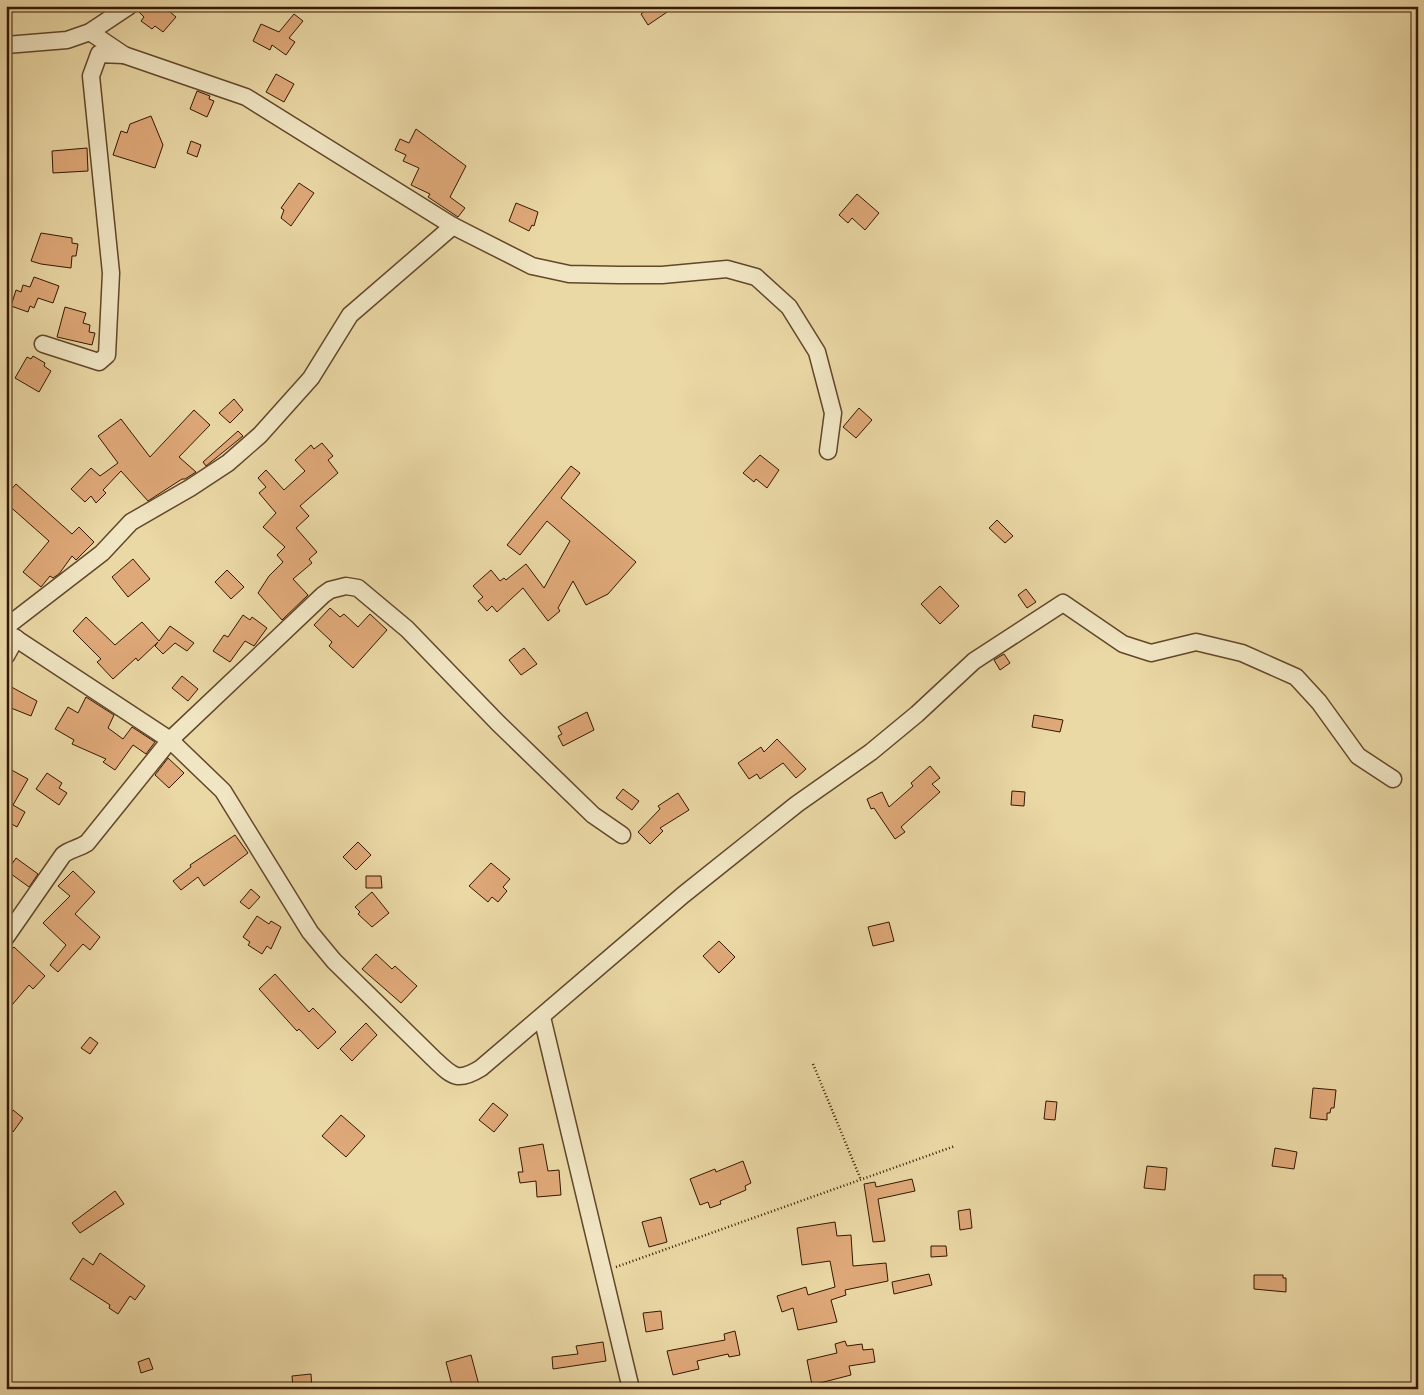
<svg xmlns="http://www.w3.org/2000/svg" width="1424" height="1395" font-family="'EB Garamond',serif">
<rect width="100%" height="100%" fill="#ead8a5"/>
<filter id="stains"><feTurbulence type="fractalNoise" baseFrequency=".004" numOctaves="4"/><feColorMatrix values="0 0 0 0 .2 0 0 0 0 .09 0 0 0 0 .02 0 0 0 .5 -.17"/></filter>
<radialGradient id="worn" r=".72"><stop offset=".6" stop-color="#630" stop-opacity="0"/><stop offset="1" stop-color="#630" stop-opacity=".3"/></radialGradient>
<g fill="#dfa878" stroke="#351701">
<polygon points="139,6 163,6 176,17 163,32 155,26 152,29 141,21 144,17 138,11"/>
<polygon points="652,6 676,6 648,25 641,14"/>
<polygon points="294,14 303,21 289,38 295,42 286,55 272,45 270,50 253,41 261,24 279,32"/>
<polygon points="276,74 294,84 284,102 266,92"/>
<polygon points="197,91 210,96 209,99 214,101 207,117 190,109"/>
<polygon points="151,116 163,145 155,168 113,155 121,131 127,133 130,124"/>
<polygon points="416,129 466,166 450,197 465,208 458,217 428,197 430,194 411,185 419,168 403,161 406,155 395,150 400,139 409,143"/>
<polygon points="191,141 201,145 197,157 187,153"/>
<polygon points="87,148 88,171 53,173 52,151"/>
<polygon points="299,183 314,193 291,226 281,218 284,210 281,208"/>
<polygon points="857,194 879,213 865,230 852,218 848,223 839,215"/>
<polygon points="516,203 538,212 534,226 532,225 529,231 509,221"/>
<polygon points="41,233 72,238 72,243 78,244 76,256 72,256 71,268 41,264 31,261"/>
<polygon points="34,277 59,286 53,303 38,298 34,308 30,306 28,312 11,306 16,290 21,292 23,285 30,287"/>
<polygon points="65,307 86,313 83,323 90,325 89,332 95,333 92,345 57,337"/>
<polygon points="33,356 45,363 44,366 51,371 39,392 15,378 27,357 31,359"/>
<polygon points="234,399 243,410 230,423 219,413"/>
<polygon points="859,408 872,420 856,438 843,427"/>
<polygon points="194,410 210,425 179,457 196,472 185,479 182,479 148,501 121,471 103,490 106,493 96,503 91,496 85,502 71,489 91,468 100,476 118,463 98,436 121,419 150,457"/>
<polygon points="238,431 243,436 206,466 203,462"/>
<polygon points="322,443 333,456 328,460 338,473 300,506 309,516 296,528 317,552 309,559 312,563 293,579 308,595 282,620 258,593 269,576 283,562 277,555 285,547 263,527 276,513 259,493 266,487 258,478 266,470 284,490 305,471 295,460 311,445 314,449"/>
<polygon points="760,455 779,470 767,488 756,479 754,482 743,473"/>
<polygon points="571,466 580,473 561,498 636,562 608,594 586,605 573,581 558,608 560,611 548,621 523,588 497,612 492,606 487,611 478,601 483,597 473,586 491,570 500,581 504,578 506,580 526,564 544,588 570,541 547,521 520,555 507,545"/>
<polygon points="16,484 72,534 79,527 94,542 76,560 72,556 59,574 53,578 50,576 41,587 23,572 49,541 6,503 6,495"/>
<polygon points="997,520 1013,536 1005,543 989,528"/>
<polygon points="133,559 150,579 128,597 112,577"/>
<polygon points="227,570 244,587 231,599 215,582"/>
<polygon points="940,586 959,606 940,624 921,604"/>
<polygon points="1026,589 1036,602 1027,608 1018,595"/>
<polygon points="330,608 340,617 344,614 358,627 370,614 387,630 353,668 329,646 332,642 314,625"/>
<polygon points="243,615 250,620 252,617 267,628 254,646 245,641 230,662 213,651 224,635 228,637"/>
<polygon points="86,617 115,645 142,622 159,641 170,626 194,643 187,651 175,643 163,654 155,646 158,642 138,661 136,658 113,679 97,662 101,659 73,631"/>
<polygon points="524,648 537,664 521,675 509,660"/>
<polygon points="1004,654 1010,663 1000,670 994,660"/>
<polygon points="182,676 198,689 188,701 172,688"/>
<polygon points="6,684 37,701 31,716 6,706"/>
<polygon points="86,697 114,715 108,728 123,739 132,727 155,742 146,754 133,745 115,770 103,762 106,759 72,744 74,740 55,729 68,707 78,713"/>
<polygon points="587,712 594,730 563,746 558,736 562,734 558,727"/>
<polygon points="1034,715 1063,720 1060,732 1032,727"/>
<polygon points="777,739 806,769 796,778 783,763 760,779 757,774 749,779 738,763 761,747 764,752"/>
<polygon points="168,758 184,773 169,788 155,775"/>
<polygon points="930,766 940,778 932,784 940,792 901,827 905,832 895,839 874,808 871,809 867,799 882,792 889,807 913,786 911,783"/>
<polygon points="6,767 28,779 13,805 25,812 17,827 6,821"/>
<polygon points="47,773 62,783 59,788 67,793 59,805 36,789"/>
<polygon points="623,789 639,801 632,810 616,798"/>
<polygon points="1012,791 1025,792 1024,806 1011,805"/>
<polygon points="678,793 689,810 660,828 663,831 650,844 638,832 660,809 658,806"/>
<polygon points="235,835 248,853 204,886 198,877 181,890 173,881 191,867 190,865"/>
<polygon points="358,842 371,855 356,870 343,857"/>
<polygon points="16,858 38,874 29,887 7,871"/>
<polygon points="491,863 510,879 503,887 507,891 498,902 492,897 488,902 469,886"/>
<polygon points="73,871 95,892 75,914 100,937 90,950 83,944 58,972 50,965 66,945 43,923 70,896 58,886"/>
<polygon points="366,876 381,876 382,888 366,888"/>
<polygon points="251,889 260,897 249,909 240,902"/>
<polygon points="372,892 389,913 372,927 358,914 360,912 355,907"/>
<polygon points="257,916 269,924 271,921 281,927 271,949 267,946 262,954 248,945 250,942 243,937"/>
<polygon points="889,922 894,941 873,946 868,927"/>
<polygon points="719,941 735,957 719,973 703,956"/>
<polygon points="14,947 45,976 33,989 29,985 6,1012 6,974 11,968 6,964 6,954"/>
<polygon points="376,954 392,969 395,966 417,986 401,1003 362,969"/>
<polygon points="275,974 309,1012 313,1008 336,1032 318,1049 299,1029 297,1031 259,989"/>
<polygon points="366,1023 377,1035 352,1061 340,1049"/>
<polygon points="90,1037 98,1043 90,1054 81,1048"/>
<polygon points="1313,1088 1336,1090 1334,1108 1331,1108 1330,1113 1327,1113 1327,1120 1310,1118"/>
<polygon points="1046,1101 1057,1102 1055,1120 1044,1119"/>
<polygon points="493,1103 508,1115 494,1132 479,1120"/>
<polygon points="13,1110 23,1118 13,1132 6,1127 6,1119"/>
<polygon points="341,1115 365,1136 346,1157 322,1136"/>
<polygon points="543,1144 548,1171 559,1170 561,1195 537,1197 536,1181 520,1183 518,1172 523,1172 519,1148"/>
<polygon points="1275,1148 1297,1152 1294,1169 1272,1166"/>
<polygon points="743,1161 751,1183 745,1186 746,1190 720,1201 721,1204 710,1208 708,1202 700,1205 690,1179 715,1169 716,1172"/>
<polygon points="1147,1166 1167,1168 1165,1190 1144,1188"/>
<polygon points="912,1179 915,1191 878,1199 885,1241 873,1242 864,1184 875,1182 876,1187"/>
<polygon points="115,1191 124,1204 80,1233 72,1223"/>
<polygon points="970,1209 972,1228 960,1230 958,1211"/>
<polygon points="661,1217 667,1242 649,1247 642,1222"/>
<polygon points="835,1222 837,1236 851,1235 853,1266 886,1263 888,1281 845,1290 846,1295 831,1300 837,1322 798,1330 793,1308 782,1312 777,1296 806,1287 808,1295 835,1287 830,1261 802,1265 797,1228"/>
<polygon points="931,1246 946,1246 947,1256 931,1257"/>
<polygon points="100,1253 145,1286 135,1300 130,1296 118,1314 109,1308 110,1305 70,1279 83,1258 93,1265"/>
<polygon points="929,1274 932,1285 894,1294 892,1282"/>
<polygon points="1254,1275 1283,1275 1283,1278 1286,1278 1286,1292 1254,1289"/>
<polygon points="661,1311 663,1329 646,1332 643,1313"/>
<polygon points="735,1331 740,1355 729,1357 728,1354 697,1361 699,1369 673,1375 667,1351 725,1340 724,1334"/>
<polygon points="845,1341 847,1346 862,1344 863,1350 873,1349 875,1362 849,1366 851,1375 812,1385 807,1360 837,1353 835,1344"/>
<polygon points="603,1342 606,1361 553,1369 552,1357 578,1354 576,1346"/>
<polygon points="471,1355 480,1389 453,1389 446,1362"/>
<polygon points="149,1358 153,1369 141,1373 138,1362"/>
<polygon points="311,1374 312,1389 293,1389 292,1376"/>
</g>
<g fill="none" stroke-linecap="round" stroke-linejoin="round">
<defs>
<g id="street">
<polyline points="90,32 124,55 246,97 453,226 532,266 569,274 619,275 662,275 727,269 756,277 789,307 817,352 833,413 828,451"/>
<polyline points="6,45 67,40 90,32 129,6"/>
<polyline points="43,344 99,362 107,355 111,273 91,76 99,54 124,55"/>
<polyline points="6,627 102,553 131,522 190,488 228,463 260,435 311,378 350,315 453,226"/>
<path d="M 6,632 L 170,740 L 223,791 L 310,932 L 334,961 L 433,1058 C 452,1076 457,1083 481,1068 L 683,895 L 797,804 L 871,752 L 917,714 L 974,661 L 1063,603 L 1123,644 L 1151,653 L 1196,642 L 1242,653 L 1296,677 L 1319,702 L 1358,756 L 1393,779"/>
<polyline points="6,656 16,638"/>
<path d="M 6,937 L 63,855 C 70,849 78,849 87,843 L 170,740 L 323,595 L 330,590 L 346,586 L 358,588 L 407,629 L 498,723 L 593,815 L 622,835"/>
<polyline points="542,1017 631,1389"/>
</g>
</defs>
<use href="#street" stroke="#62472a" stroke-width="19"/>
<g stroke="#351701" stroke-width="2.5" stroke-dasharray="1 2.5" stroke-linecap="butt">
<polyline points="813,1064 861,1180"/>
<polyline points="616,1267 955,1146"/>
</g>
<use href="#street" stroke="#f1e6c4" stroke-width="16"/>
</g>
<rect width="1424" height="1395" fill="none" stroke="#ead8a5" stroke-width="25"/>
<rect x="8" y="8" width="1409" height="1380" fill="none" stroke="#351701" stroke-width="2.5"/>
<rect x="12" y="12" width="1399" height="1370" fill="none" stroke="#351701"/>
<rect width="100%" height="100%" filter="url(#stains)"/>
<rect width="100%" height="100%" fill="url(#worn)"/>
</svg>
